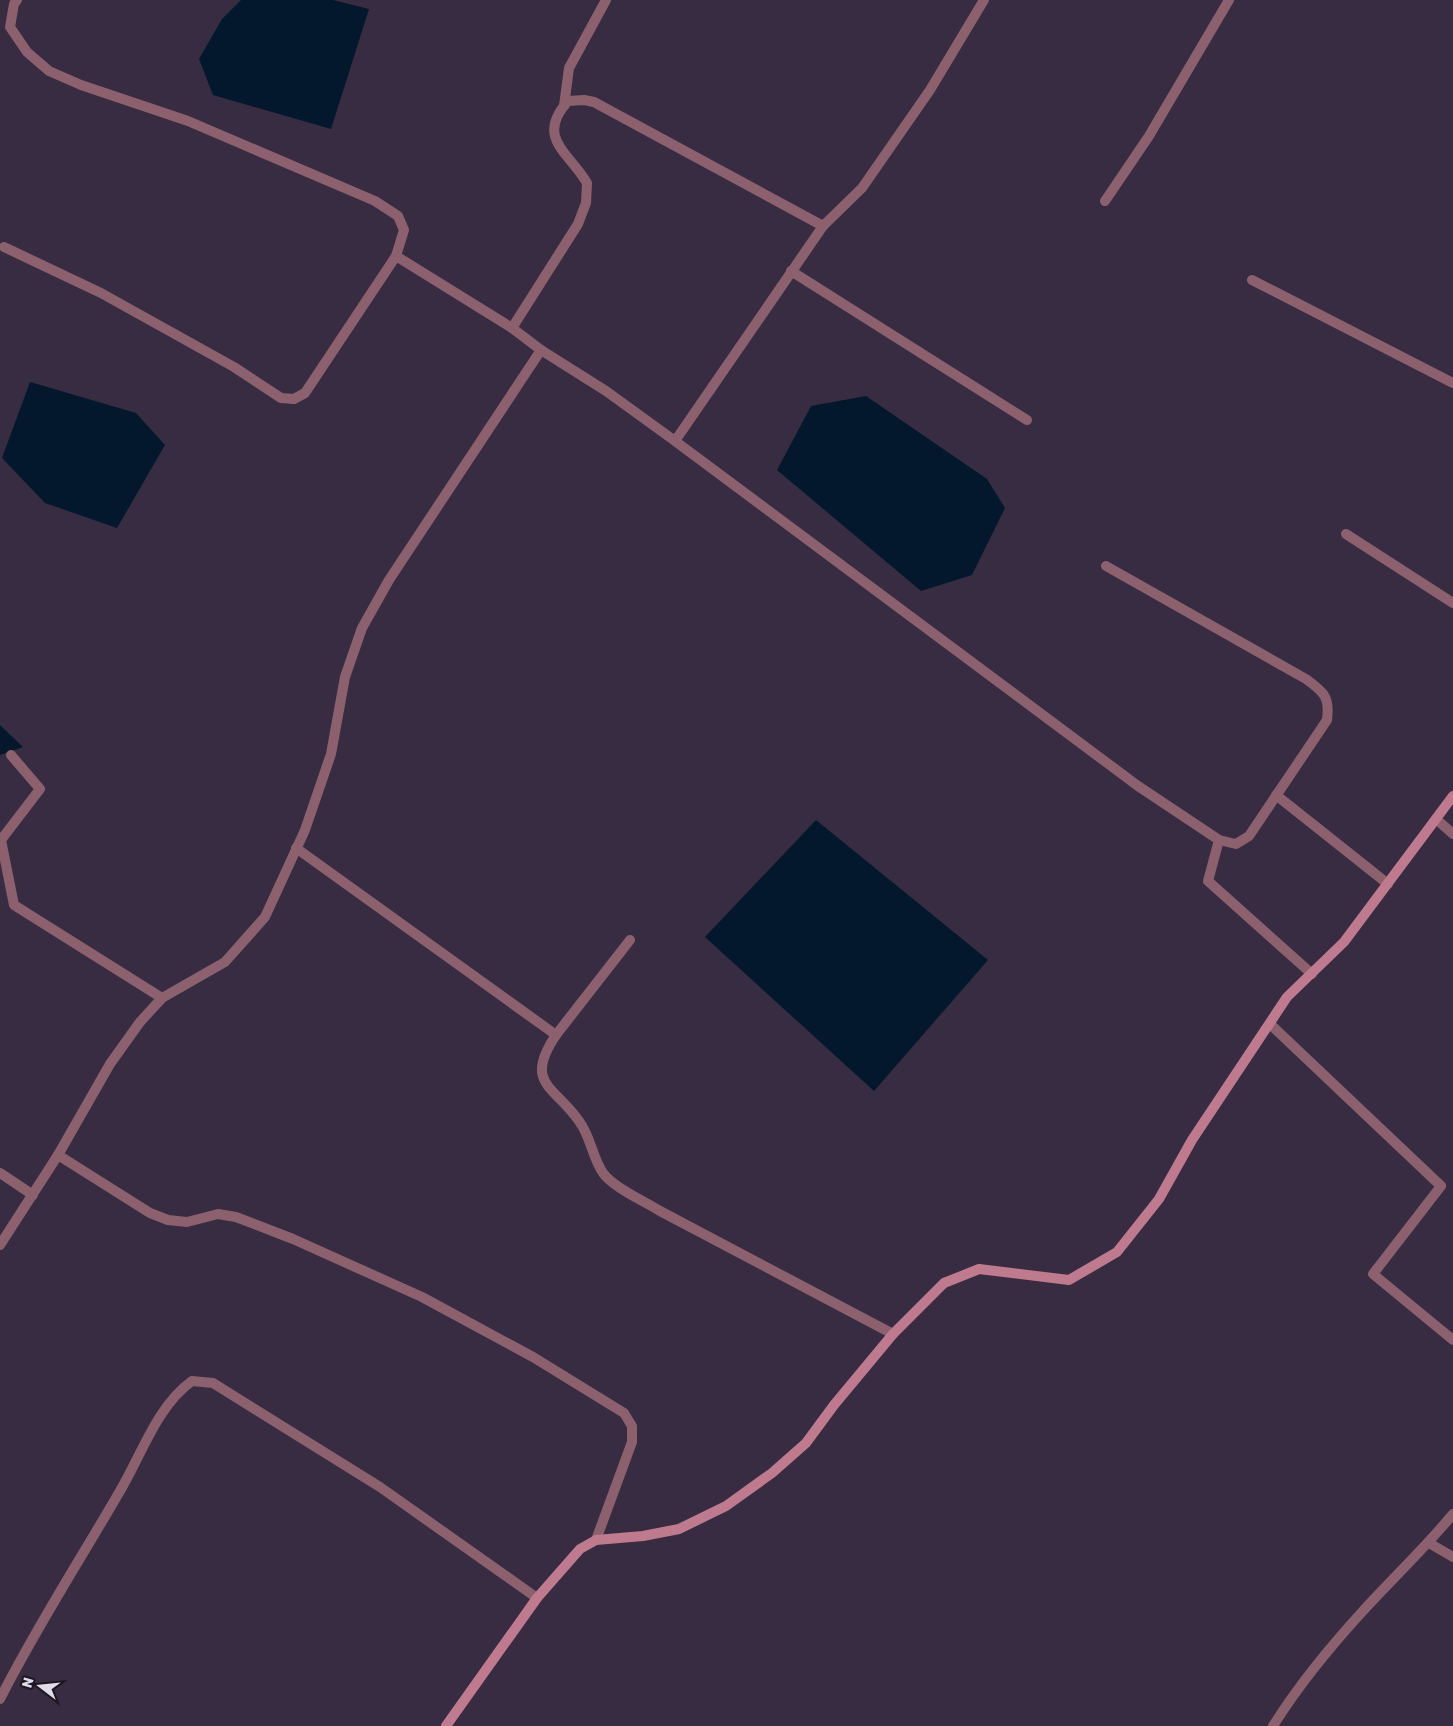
<svg xmlns="http://www.w3.org/2000/svg" width="1453" height="1726" font-family="Rubik,sans-serif">
<rect width="100%" height="100%" fill="#372c42"/>
<g fill="#03182d">
<polygon points="241,0 333,0 369,9 331,129 213,95 199,59 222,19"/>
<polygon points="30,382 136,413 165,445 117,528 45,503 2,458"/>
<polygon points="866,396 987,479 1005,508 972,575 921,591 777,470 811,406"/>
<polygon points="0,725 23,747 0,755"/>
<polygon points="816,820 988,960 874,1091 705,937"/>
</g>
<g fill="none" stroke-linecap="round" stroke-linejoin="round">
<g stroke="#8c616d" stroke-width="10">
<polyline points="17,0 14,4 10,27 27,52 49,71 81,85 188,121 375,201 398,216 404,230 396,256"/>
<polyline points="564,106 569,68 606,0"/>
<polyline points="1105,201 1149,136 1229,0"/>
<polyline points="4,247 101,293 234,367 281,398 294,399 305,393 396,256 512,328 541,350"/>
<polyline points="791,271 1027,420"/>
<polyline points="1252,280 1453,383"/>
<path d="M 512,328 L 578,224 L 586,203 L 587,183 C 569,152 535,138 568,101 L 584,100 L 594,102 L 823,226"/>
<path d="M 675,441 L 1138,786 L 1219,840 L 1236,844 L 1249,836 L 1327,720 C 1330,697 1324,692 1306,679 L 1106,566"/>
<polyline points="1346,534 1453,603"/>
<polyline points="11,755 40,789 1,840 14,905 162,998"/>
<polyline points="1276,795 1388,884"/>
<polyline points="1436,819 1453,834"/>
<polyline points="1219,840 1208,881 1312,974"/>
<polyline points="296,848 556,1035"/>
<path d="M 630,940 L 556,1035 C 523,1084 555,1086 579,1121 C 591,1137 592,1157 603,1173 C 614,1188 644,1201 660,1211 L 893,1334"/>
<polyline points="1270,1024 1441,1186 1373,1274 1453,1340"/>
<polyline points="58,1155 150,1213 168,1220 187,1222 218,1214 236,1217 293,1239 422,1297 533,1357 624,1413 632,1426 632,1442 596,1540"/>
<polyline points="0,1173 33,1195"/>
<polyline points="0,1245 58,1155 110,1064 140,1022 162,998 225,962 265,917 305,830 331,754 345,677 362,628 389,580 541,350 606,391 675,441 823,226 862,188 930,90 984,0"/>
<polyline points="1429,1543 1453,1557"/>
<path d="M 0,1699 C 36,1628 80,1560 120,1491 C 142,1454 157,1406 192,1381 L 213,1383 L 380,1487 L 537,1598"/>
<path d="M 1273,1726 C 1298,1686 1330,1647 1362,1612 C 1392,1579 1424,1549 1453,1514"/>
</g>
<polyline stroke="#bf7b8d" stroke-width="10" points="446,1726 537,1598 580,1549 596,1540 643,1536 679,1529 726,1506 772,1473 806,1443 834,1405 893,1334 944,1283 979,1269 1069,1280 1117,1252 1159,1199 1192,1140 1287,997 1344,942 1453,796"/>
</g>
<g transform="translate(40 1686) rotate(286)" stroke="#1c1721" stroke-width="4" paint-order="stroke">
<path d="M0-4L9 19L0 12L-9 19Z" fill="#e2dbe9"/>
<text y="-8" font-size="14" font-weight="bold" text-anchor="middle" fill="#e2dbe9">N</text>
</g>
</svg>
